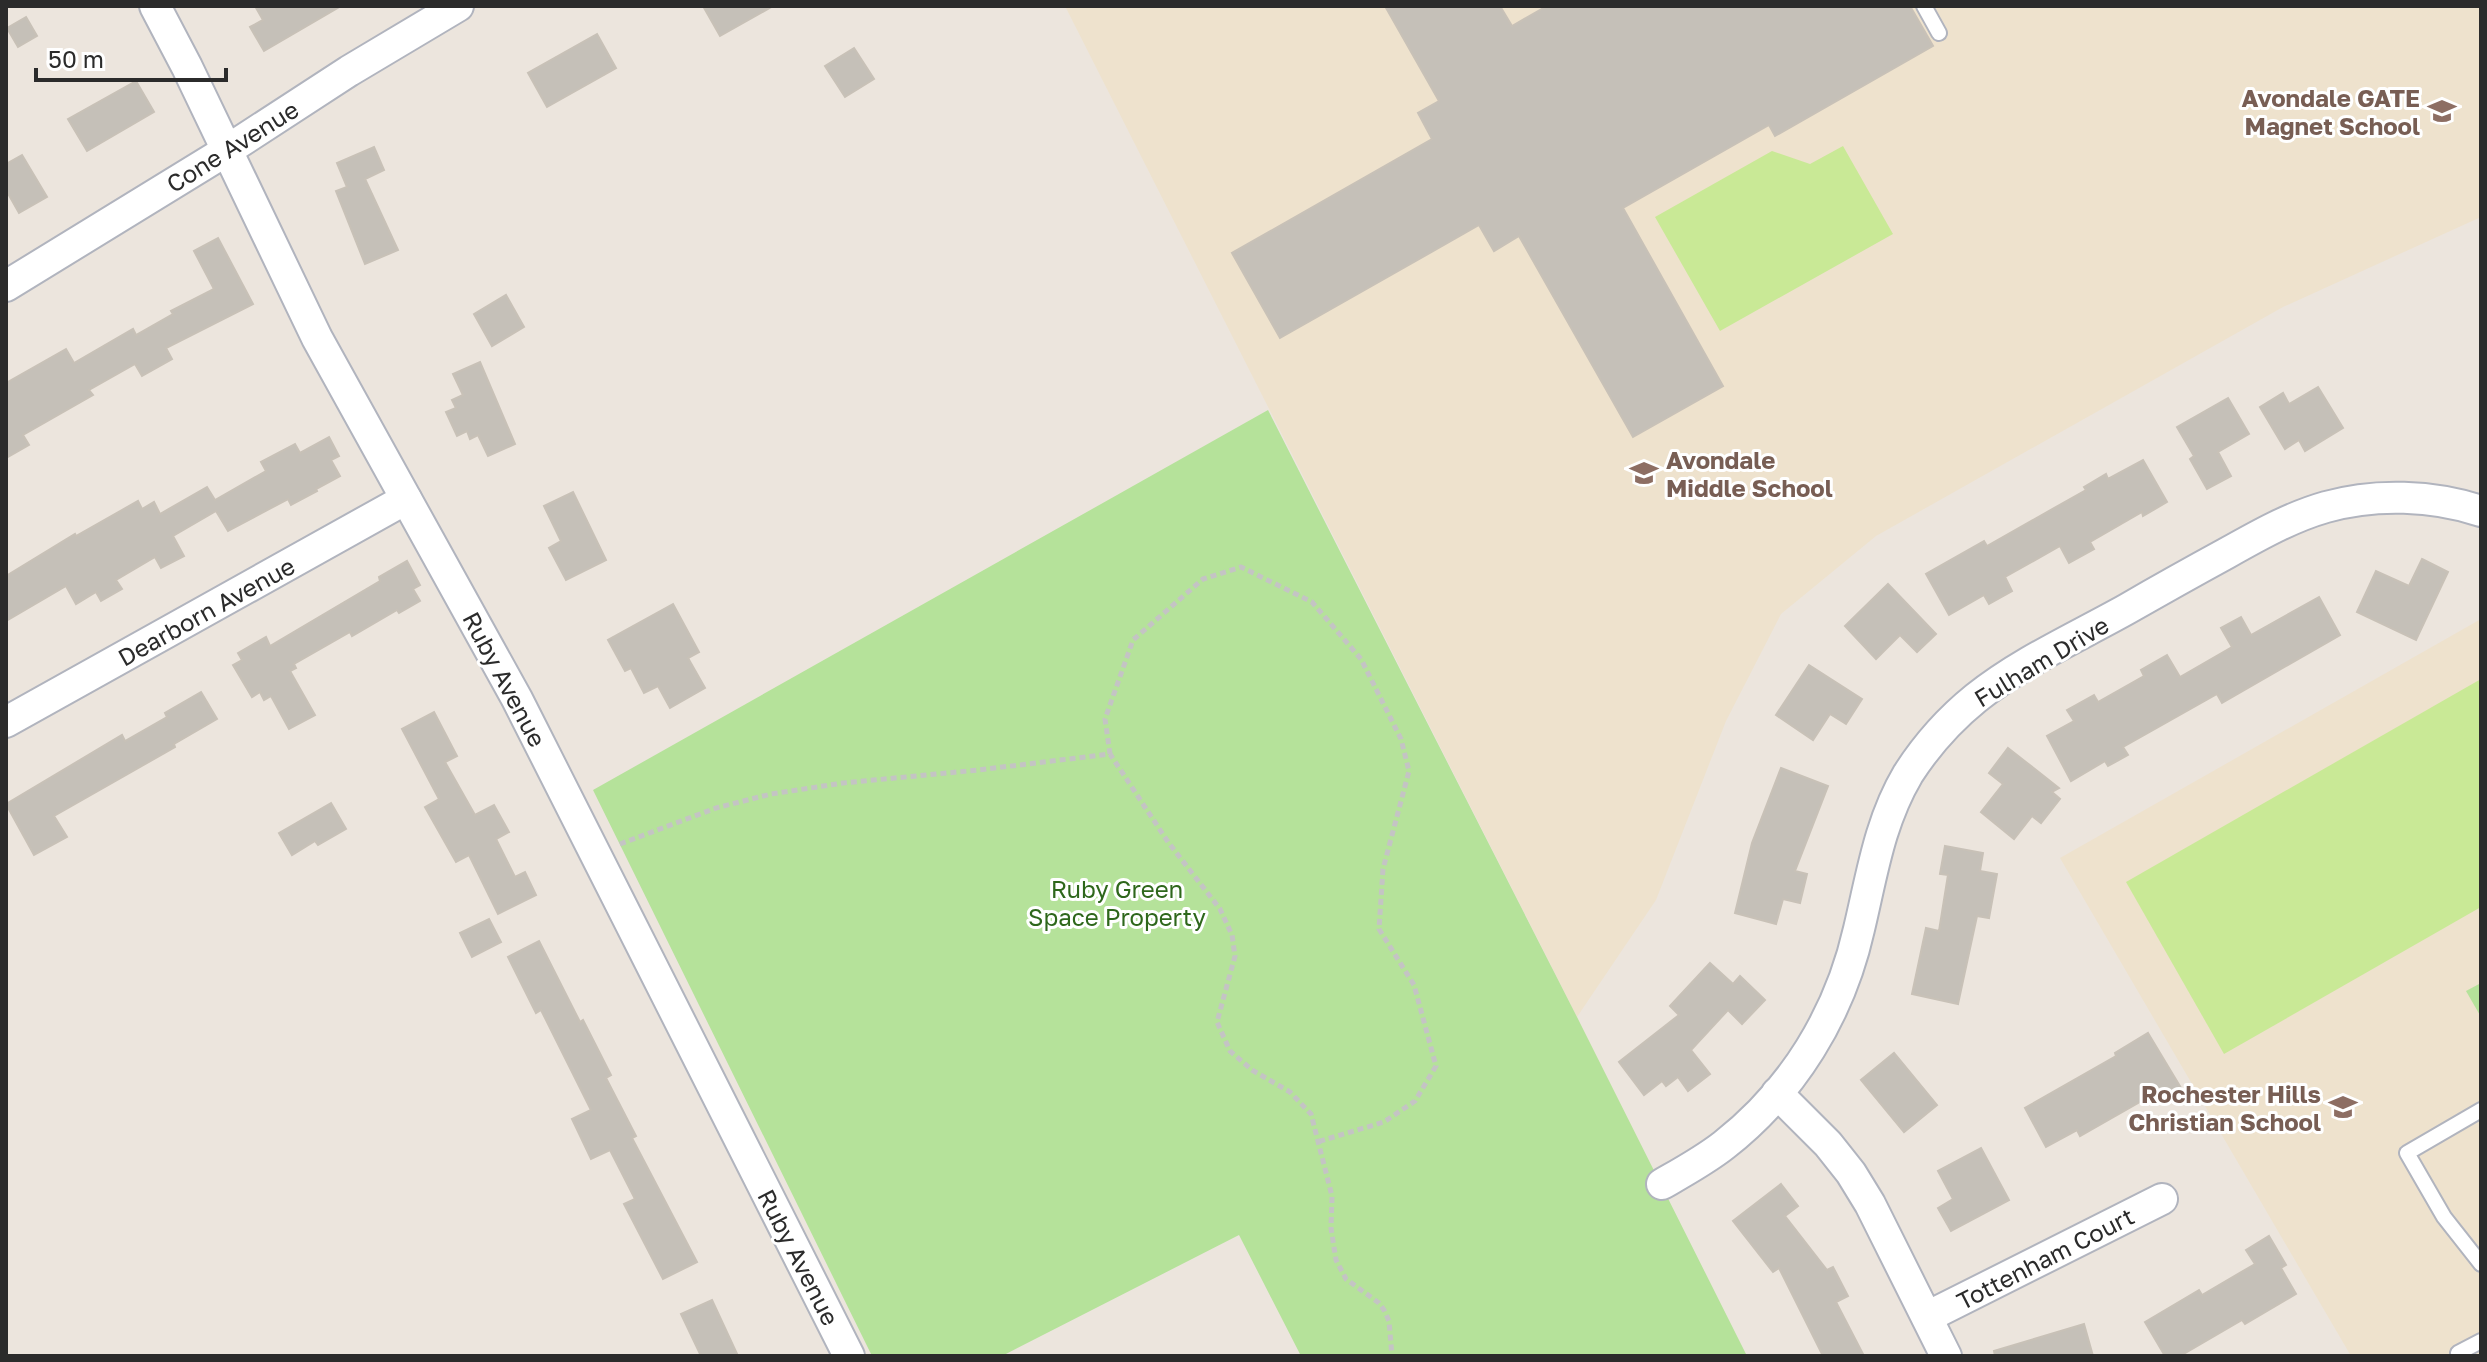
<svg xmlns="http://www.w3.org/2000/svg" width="2487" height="1362" font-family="'Golos Text',sans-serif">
<rect width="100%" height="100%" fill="#ece5dd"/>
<g fill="#eee2cd">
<polygon points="1065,6 2481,6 2481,217 2283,307 1876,536 1781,614 1726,721 1656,900 1577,1017"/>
<polygon points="2481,619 2481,1356 2351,1356 2060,858"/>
</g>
<g fill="#b5e29a">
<polygon points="1268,410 1577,1017 1747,1356 1301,1356 1239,1235 1002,1356 872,1356 593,790"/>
<polygon points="2481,983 2481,1017 2466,991"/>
</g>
<g fill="#c9e996">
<polygon points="1843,146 1893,234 1720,331 1655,217 1772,151 1810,164"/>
<polygon points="2481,679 2481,907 2224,1054 2126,882"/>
</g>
<g fill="#c5c0b8" stroke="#c8c1b7" stroke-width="2">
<polygon points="255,6 341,6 264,51 250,27 263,20"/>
<polygon points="703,6 773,6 720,36"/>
<polygon points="1385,6 1500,6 1512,26 1547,6 1910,6 1933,46 1775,136 1769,125 1623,208 1723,386 1633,437 1519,236 1494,251 1479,225 1280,338 1232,253 1432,139 1418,113 1439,101"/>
<polygon points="26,17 37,36 18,47 7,28"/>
<polygon points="597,34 616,68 547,107 528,73"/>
<polygon points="854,48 874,79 845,97 825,66"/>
<polygon points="136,81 154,112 87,151 68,119"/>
<polygon points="374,147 384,170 365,179 398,250 365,264 336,191 347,187 337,163"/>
<polygon points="22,155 47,197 19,213 6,190 6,164"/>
<polygon points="218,238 253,304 166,348 172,359 142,376 135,364 89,390 93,395 23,435 29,445 6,458 6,383 66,349 74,363 133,329 136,335 173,314 171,311 214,289 194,251"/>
<polygon points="506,295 524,327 492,346 474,314"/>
<polygon points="480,362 515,444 488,456 478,435 470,439 467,431 457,436 446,412 456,408 452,400 463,395 453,374"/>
<polygon points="2318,387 2343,428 2305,451 2299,440 2285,449 2260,407 2283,393 2289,404"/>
<polygon points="2228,398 2249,434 2218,452 2231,476 2207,489 2190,459 2194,456 2177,427"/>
<polygon points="329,437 339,456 331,460 340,476 316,489 317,491 291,505 288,499 228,531 216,511 173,536 184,556 161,568 155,557 116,580 122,589 101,601 96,592 76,604 66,586 6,621 6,576 75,534 76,536 138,501 142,509 154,502 160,514 207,487 215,500 266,471 261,462 295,444 300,453"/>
<polygon points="2143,460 2167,502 2143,516 2142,512 2090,542 2094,549 2069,563 2060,546 2005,577 2012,591 1989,604 1984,595 1949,615 1926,574 1984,541 1987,546 2086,490 2084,487 2106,474 2108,479"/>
<polygon points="573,492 606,560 566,580 549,548 561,541 544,506"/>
<polygon points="2422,559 2448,572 2416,640 2357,612 2376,571 2409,586"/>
<polygon points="407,561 420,585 413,589 420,601 399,613 397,610 352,636 350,632 294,664 296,668 290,671 315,715 289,729 271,696 264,700 260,692 252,697 233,665 242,660 238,653 266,637 270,646 380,581 379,577"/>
<polygon points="1888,584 1936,634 1917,652 1900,635 1876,659 1845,626"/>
<polygon points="2319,597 2340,635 2222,703 2217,694 2123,747 2128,755 2108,766 2105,761 2071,781 2047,736 2074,721 2067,710 2094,695 2098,702 2144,676 2141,670 2167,655 2180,677 2232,647 2221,628 2241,617 2251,635"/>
<polygon points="673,604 699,652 688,658 705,688 670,708 658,686 644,693 631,668 625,671 608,640"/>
<polygon points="1809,665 1862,699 1846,724 1830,714 1813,740 1776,715"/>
<polygon points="201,692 217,719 174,744 175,747 54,816 67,837 34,855 6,804 122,735 125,741 167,717 165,713"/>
<polygon points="434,712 457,756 445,762 475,815 494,805 509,832 496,839 515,877 525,872 536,895 498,914 469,855 456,862 425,807 439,799 402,729"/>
<polygon points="2008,748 2059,788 2052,792 2060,799 2041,823 2032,816 2014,839 1981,812 2003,784 1989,773"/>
<polygon points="1781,768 1828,786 1795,871 1807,874 1800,903 1783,899 1776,924 1735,913 1752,843"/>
<polygon points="331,803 346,829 318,845 315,841 292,855 279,833"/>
<polygon points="1945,846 1983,853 1980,871 1997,874 1989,918 1977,916 1958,1004 1912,994 1926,928 1939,931 1948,875 1940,874"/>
<polygon points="489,919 501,942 472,957 460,933"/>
<polygon points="539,941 580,1022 583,1020 611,1075 606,1078 636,1136 632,1138 697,1262 663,1279 624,1204 635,1199 610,1150 591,1159 572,1119 591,1110 541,1010 536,1013 508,957"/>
<polygon points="1710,963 1733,984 1740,976 1765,1000 1742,1024 1728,1010 1691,1050 1710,1074 1688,1091 1678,1077 1666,1086 1662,1081 1644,1095 1619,1062 1679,1015 1670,1006"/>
<polygon points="2148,1033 2181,1088 2158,1101 2154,1094 2080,1136 2077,1130 2046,1147 2025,1108 2116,1056 2115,1053"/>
<polygon points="1894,1053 1937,1105 1904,1132 1861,1080"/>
<polygon points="1981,1148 2009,1200 1951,1231 1938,1208 1953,1199 1938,1171"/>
<polygon points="1781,1184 1798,1206 1785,1216 1827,1270 1833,1267 1848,1296 1836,1302 1864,1356 1823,1356 1779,1268 1773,1272 1733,1221"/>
<polygon points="2269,1236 2286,1265 2281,1268 2296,1294 2245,1324 2242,1320 2180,1356 2165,1356 2145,1322 2199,1290 2202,1295 2255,1264 2246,1250"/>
<polygon points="712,1300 738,1356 701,1356 681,1314"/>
<polygon points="2084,1324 2093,1356 1995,1356 1994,1351"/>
</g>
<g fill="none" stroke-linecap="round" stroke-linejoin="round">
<defs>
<g id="lane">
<polyline points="1924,6 1939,33"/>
<polyline points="2481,1110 2407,1153 2444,1217 2481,1264"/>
<polyline points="2460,1356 2458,1353 2481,1341"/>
</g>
<g id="street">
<polyline points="155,6 187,67 317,338 517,699 849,1356"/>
<polyline points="6,286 226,151 349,71 458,6"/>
<polyline points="6,722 406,499"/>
<polyline points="1777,1093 1828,1144 1851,1173 1870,1204 1946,1356"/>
<path d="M 1662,1184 C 1683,1172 1705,1160 1724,1145 C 1793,1091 1840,1014 1859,929 C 1872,875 1879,823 1908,774 C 1926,746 1950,719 1976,698 C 2021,662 2077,637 2127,609 C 2160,590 2194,571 2227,553 C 2259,535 2291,517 2326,507 C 2375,493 2433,495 2481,511"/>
<polyline points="1927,1317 2162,1199"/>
</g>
</defs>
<use href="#lane" stroke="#b1b4be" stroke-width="18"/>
<use href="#street" stroke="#b1b4be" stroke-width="34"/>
<g stroke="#c4c4c4" stroke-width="5" stroke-dasharray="6 4" stroke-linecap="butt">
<polyline points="1110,754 1105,719 1133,640 1203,579 1241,567 1312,602 1361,659 1401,739 1409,771 1383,869 1379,929 1414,985 1436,1066 1415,1101 1384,1122 1317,1142"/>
<polyline points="620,844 716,808 771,794 843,783 978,770 1110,754 1168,842 1220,909 1232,935 1235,956 1217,1022 1230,1051 1252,1070 1290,1092 1311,1114 1332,1196 1331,1228 1336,1260 1346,1279 1379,1303 1384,1310 1389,1321 1392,1356"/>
</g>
<use href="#lane" stroke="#fff" stroke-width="14"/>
<use href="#street" stroke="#fff" stroke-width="30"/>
</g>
<defs>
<symbol id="school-bare" viewBox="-9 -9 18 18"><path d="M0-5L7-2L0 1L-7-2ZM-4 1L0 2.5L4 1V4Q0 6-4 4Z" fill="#8d6e63" stroke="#fff" stroke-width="2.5" paint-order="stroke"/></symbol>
</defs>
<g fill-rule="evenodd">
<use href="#school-bare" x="2422" y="91" width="40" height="40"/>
<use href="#school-bare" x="1624" y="453" width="40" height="40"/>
<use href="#school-bare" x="2323" y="1087" width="40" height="40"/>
</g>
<g text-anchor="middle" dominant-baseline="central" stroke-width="6" stroke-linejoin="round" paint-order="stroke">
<g font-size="24" font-weight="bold" fill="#785e54" stroke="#fff" text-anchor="end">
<text x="2420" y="97">Avondale GATE<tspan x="2420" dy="28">Magnet School</tspan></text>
<text x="1666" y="459" text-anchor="start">Avondale<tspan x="1666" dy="28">Middle School</tspan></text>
<text x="2321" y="1093">Rochester Hills<tspan x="2321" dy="28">Christian School</tspan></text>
</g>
<g font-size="24" fill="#2b2b2b" stroke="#fff">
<text transform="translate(232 146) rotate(-32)">Cone Avenue</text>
<text transform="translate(206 611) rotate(-29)">Dearborn Avenue</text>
<text transform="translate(2041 661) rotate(-31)">Fulham Drive</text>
<text transform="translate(505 679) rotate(62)">Ruby Avenue</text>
<text transform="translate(799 1257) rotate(63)">Ruby Avenue</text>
<text transform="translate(2045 1258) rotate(-27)">Tottenham Court</text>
</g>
<g font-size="24" fill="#2e671b" stroke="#fff">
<text x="1117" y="888">Ruby Green<tspan x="1117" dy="28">Space Property</tspan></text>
</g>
</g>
<rect width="2487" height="1362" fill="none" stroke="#2b2b2b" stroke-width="16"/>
<path d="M36 68v12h190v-12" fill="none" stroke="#2b2b2b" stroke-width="4"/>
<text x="48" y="68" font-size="24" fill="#2b2b2b" stroke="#ffffff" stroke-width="6" paint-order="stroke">50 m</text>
</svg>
